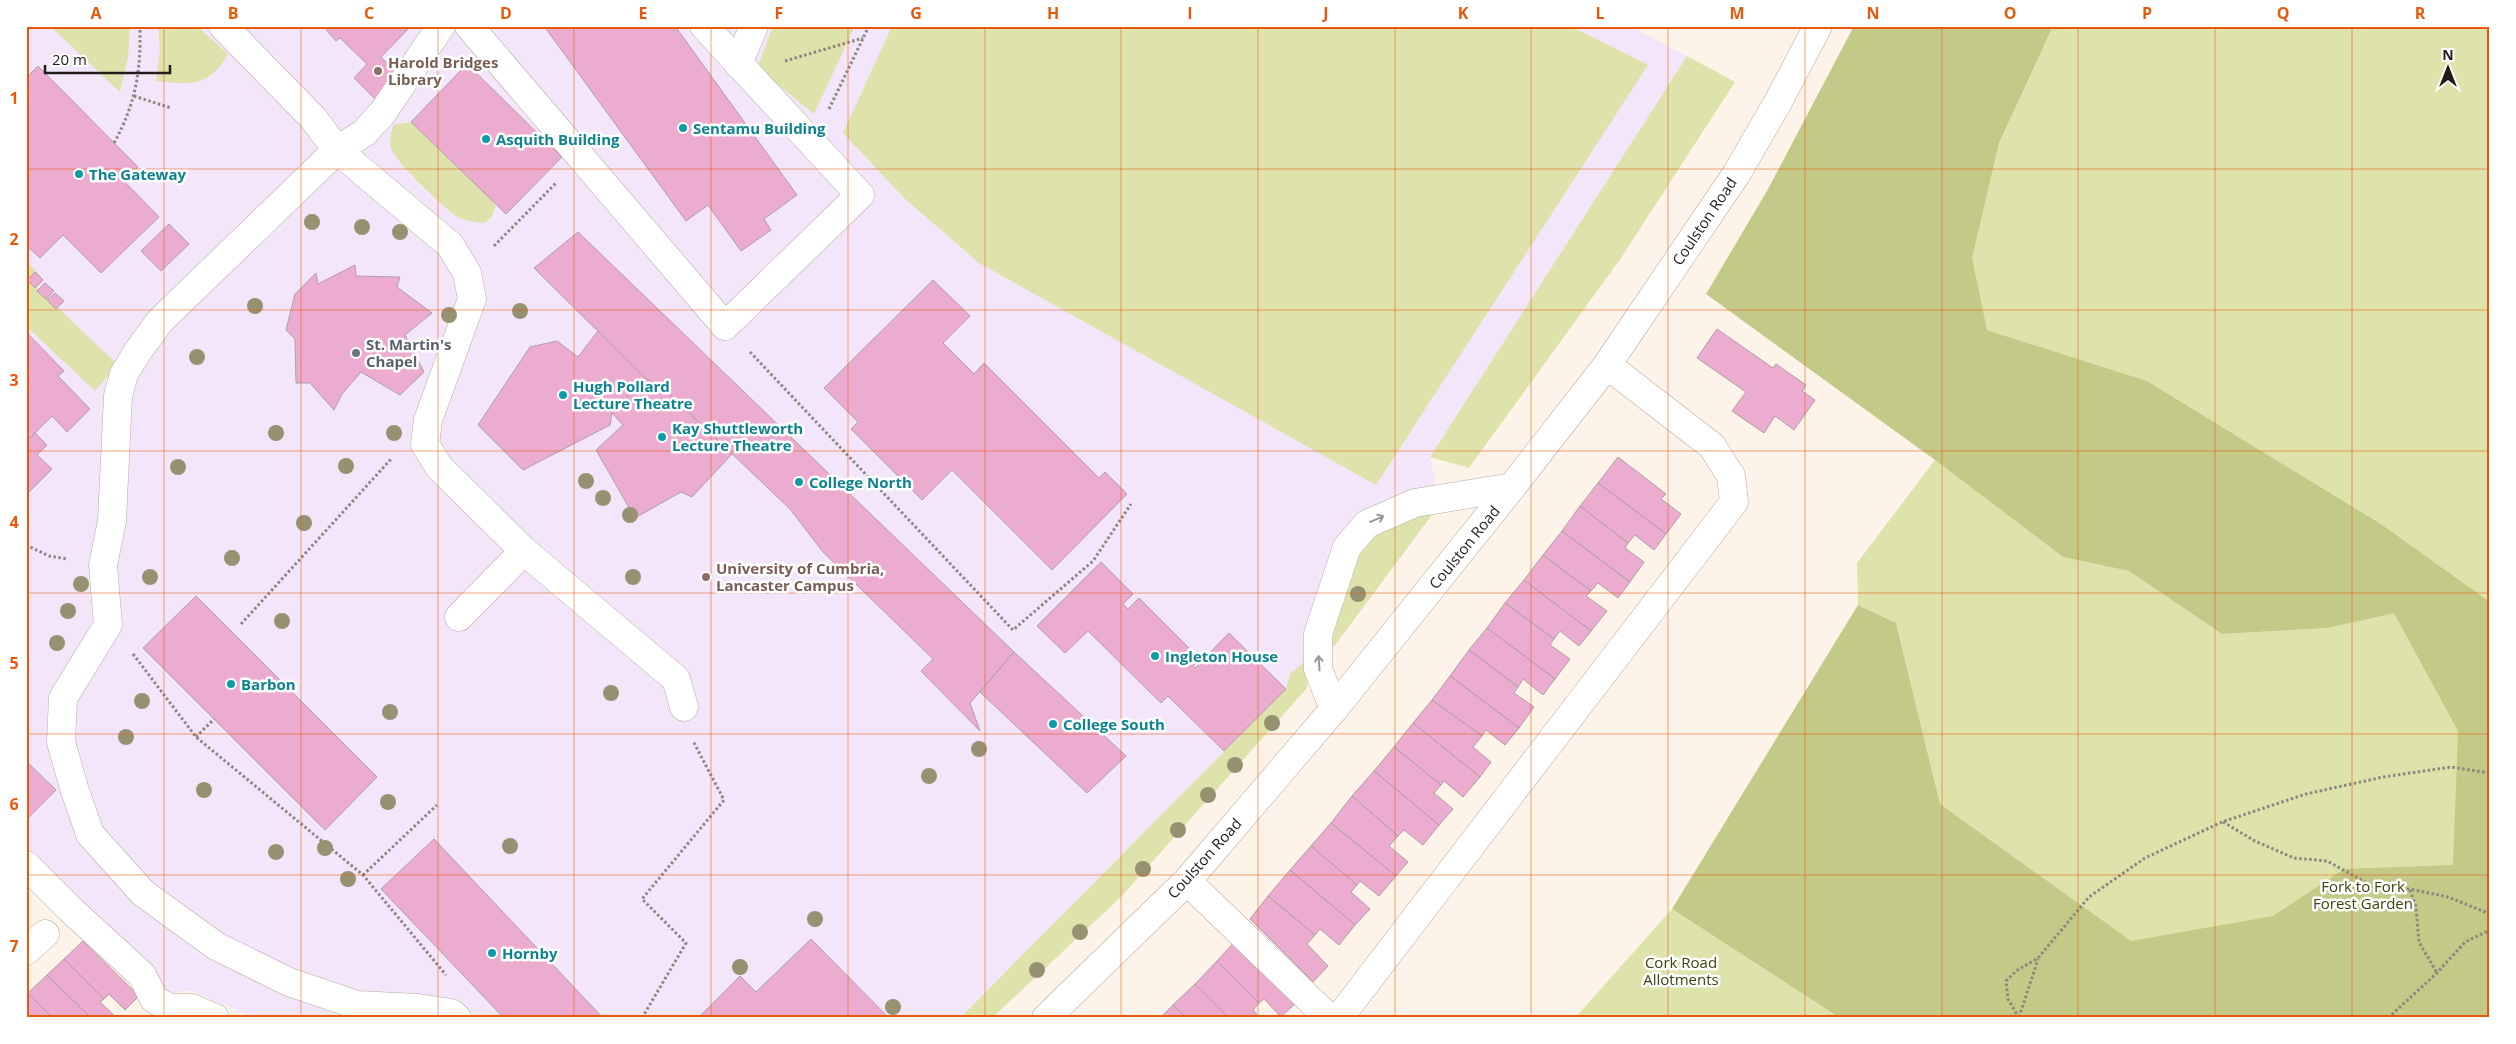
<svg xmlns="http://www.w3.org/2000/svg" width="2516" height="1044" font-family="'Open Sans',sans-serif">
<rect width="100%" height="100%" fill="#fef3e9"/>
<polygon fill="#f3e6fa" points="26,26 1630,26 1687,56 1430,457 1440,504 1332,649 1290,674 1286,689 960,1018 255,1018 188,990 167,996 160,993 154,967 26,850"/>
<g fill="#dee3ab">
<polygon points="50,26 130,26 128,57 120,92"/>
<path d="M 158,26 L 197,26 L 228,54 C 210,87 190,85 156,81 L 160,50 Z"/>
<polygon points="773,26 855,26 814,114 757,68"/>
<polygon points="892,26 1570,26 1648,65 1376,485 979,263 904,198 843,133"/>
<polygon points="2053,26 2490,26 2490,602 2381,524 2147,381 1987,330 1971,258 1999,143"/>
<polygon points="1687,56 1735,82 1621,258 1469,468 1430,457"/>
<path d="M 411,122 L 496,205 L 492,216 L 485,223 C 475,222 463,221 455,215 C 442,206 395,162 391,148 C 388,141 392,132 393,125 Z"/>
<polygon points="26,261 41,276 34,285 118,365 95,391 26,326"/>
<polygon points="1935,460 2063,557 2129,571 2222,634 2328,628 2394,612 2449,713 2490,637 2490,1018 1904,1018 2071,898 1940,804 1896,623 1858,605 1857,563"/>
<path d="M 1440,504 L 1332,649 C 1338,607 1343,564 1376,533 C 1386,523 1426,511 1440,504 Z"/>
<polygon points="1306,661 1307,688 1121,897 992,1018 960,1018 1286,689 1290,674"/>
<polygon points="1672,909 1840,1018 1575,1018"/>
</g>
<polygon fill="#c3c986" points="1854,26 2053,26 1999,143 1972,258 1987,330 2147,381 2381,524 2490,602 2490,1018 1840,1018 1672,909 1858,605 1896,623 1940,804 2131,941 2273,916 2344,869 2453,865 2458,731 2394,613 2328,628 2222,634 2129,571 2063,557 1935,460 1706,294 1767,191"/>
<g fill="#ecacd0" stroke="#ae9ea6">
<polygon points="323,26 411,26 381,57 402,78 380,104 354,78 367,64 340,38 336,41"/>
<polygon points="544,26 675,26 797,195 764,219 771,230 741,251 708,205 686,221"/>
<polygon points="467,64 562,157 506,214 411,122"/>
<polygon points="38,66 138,167 124,181 159,217 101,273 63,235 40,258 26,245 26,78"/>
<polygon points="169,224 189,244 161,271 141,251"/>
<polygon points="578,232 1014,652 970,703 980,731 921,671 933,659 823,552 790,509 663,388 645,378 534,268"/>
<polygon points="355,265 356,276 400,277 397,287 432,313 405,335 424,372 400,395 361,372 342,394 334,410 310,383 296,383 295,339 286,330 295,294 316,273 318,284"/>
<polygon points="35,272 43,280 35,288 27,280"/>
<polygon points="933,280 970,316 943,343 974,374 984,363 1099,478 1105,472 1127,494 1052,570 952,470 922,500 851,429 858,422 824,388"/>
<polygon points="45,283 54,291 46,299 37,291"/>
<polygon points="55,293 64,301 56,309 47,300"/>
<polygon points="1717,329 1773,368 1776,364 1806,385 1802,391 1815,400 1794,430 1775,416 1764,433 1732,411 1746,392 1697,358"/>
<polygon points="598,331 645,378 612,413 610,425 523,470 478,425 530,347 557,341 578,357"/>
<polygon points="26,332 64,371 58,376 90,409 67,432 52,416 26,442"/>
<polygon points="645,378 663,388 732,454 692,497 681,492 635,518 596,450 623,425 612,413"/>
<polygon points="35,433 47,445 37,455 52,469 26,495 26,442"/>
<polygon points="1618,457 1666,494 1661,499 1681,514 1666,534 1598,483"/>
<polygon points="1598,483 1666,534 1654,550 1635,535 1628,543 1580,506"/>
<polygon points="1580,506 1628,543 1625,548 1644,562 1630,582 1562,531"/>
<polygon points="1562,531 1630,582 1618,598 1598,583 1591,591 1543,555"/>
<polygon points="1543,555 1591,591 1586,596 1607,611 1591,631 1524,580"/>
<polygon points="1101,562 1133,594 1123,604 1128,609 1139,598 1200,659 1193,666 1195,668 1229,633 1286,689 1224,751 1168,696 1161,703 1088,631 1065,653 1037,626"/>
<polygon points="1524,580 1591,631 1579,646 1560,631 1554,639 1505,603"/>
<polygon points="196,596 377,777 325,830 143,648"/>
<polygon points="1505,603 1554,639 1550,645 1570,659 1555,679 1487,628"/>
<polygon points="1487,628 1555,679 1543,695 1523,679 1518,687 1469,650"/>
<polygon points="1469,650 1518,687 1514,693 1534,707 1519,728 1450,676"/>
<polygon points="1014,652 1126,756 1087,793 980,692"/>
<polygon points="1450,676 1519,728 1505,745 1486,730 1482,736 1432,700"/>
<polygon points="1432,700 1482,736 1473,747 1491,762 1480,777 1413,723"/>
<polygon points="1413,723 1480,777 1463,797 1444,781 1441,785 1394,747"/>
<polygon points="1394,747 1441,785 1434,793 1453,809 1439,825 1374,771"/>
<polygon points="26,761 56,790 26,820"/>
<polygon points="1374,771 1439,825 1423,845 1404,830 1398,836 1352,796"/>
<polygon points="1352,796 1398,836 1389,846 1408,862 1396,876 1331,823"/>
<polygon points="1331,823 1396,876 1379,896 1360,881 1357,885 1311,846"/>
<polygon points="434,839 603,1018 504,1018 381,889"/>
<polygon points="1311,846 1357,885 1351,892 1370,909 1355,925 1290,870"/>
<polygon points="1290,870 1355,925 1339,945 1320,929 1315,935 1268,896"/>
<polygon points="1268,896 1315,935 1307,944 1328,966 1313,982 1250,919"/>
<rect x="2380" y="900" width="23" height="10"/>
<polygon points="1238,938 1298,1001 1281,1017 1264,999 1259,1003 1217,961"/>
<polygon points="811,939 889,1018 698,1018 740,976 756,992"/>
<polygon points="83,941 139,996 125,1010 109,994 104,999 64,959"/>
<polygon points="64,959 104,999 100,1002 117,1018 91,1018 47,975"/>
<polygon points="1217,961 1259,1003 1253,1010 1260,1018 1229,1018 1195,984"/>
<polygon points="47,975 91,1018 52,1018 28,993"/>
<polygon points="1195,984 1229,1018 1186,1018 1173,1005"/>
<polygon points="28,993 52,1018 26,1018 26,995"/>
<polygon points="1173,1005 1186,1018 1160,1018"/>
</g>
<g fill="none" stroke-linecap="round" stroke-linejoin="round">
<defs>
<g id="minor">
<polyline points="223,26 313,118 337,150 160,321 138,351 124,374 118,396 112,521 103,565 108,625 63,698 61,742 74,788 90,834 143,893 216,946 289,982 357,1005 418,1008 451,1013 457,1018"/>
<polyline points="441,26 383,112 364,133 337,150 450,245 467,273 472,299 428,420 425,444 439,467 524,551 676,679 684,707"/>
<polyline points="469,26 725,326 860,195 704,26"/>
<polyline points="738,64 754,26"/>
<polyline points="459,617 524,551"/>
<polyline points="1334,709 1318,669 1318,634 1347,547 1367,524 1415,503 1512,487"/>
<polyline points="26,865 70,909 142,975 154,999 169,1008 191,1008 215,1018"/>
<polyline points="1187,881 1329,1018"/>
<polyline points="26,951 45,934"/>
<polyline points="1046,1018 1187,881 1334,709 1512,487 1607,365 1737,173 1778,102 1818,26"/>
<polyline points="1339,1018 1734,502 1731,476 1712,446 1607,365"/>
</g>
</defs>
<use href="#minor" stroke="#b8ab9f" stroke-width="29"/>
<g stroke="#8d857e" stroke-width="3" stroke-dasharray="2.5 2.5" stroke-linecap="butt">
<polyline points="785,61 863,38"/>
<polyline points="134,96 171,108"/>
<polyline points="829,109 869,26"/>
<path d="M 114,143 C 136,103 141,71 140,26"/>
<polyline points="494,246 556,183"/>
<polyline points="750,352 1013,630 1093,561 1131,504"/>
<polyline points="26,545 49,556 68,559"/>
<polyline points="241,624 392,458"/>
<polyline points="133,654 196,737 363,875 446,975"/>
<polyline points="196,737 214,719"/>
<polyline points="2223,822 2255,841 2294,858 2327,861 2378,889 2410,889 2448,897 2490,914"/>
<polyline points="363,875 437,805"/>
<polyline points="2410,890 2416,907 2419,942 2437,973"/>
<polyline points="2019,1017 2038,959"/>
<polyline points="642,1018 686,943 642,899 724,800 693,741"/>
<polyline points="2019,1018 2008,999 2006,981 2016,971 2038,958 2089,897 2145,858 2222,822 2306,794 2383,777 2451,767 2490,773"/>
<polyline points="2388,1018 2437,973 2465,942 2490,930"/>
</g>
<use href="#minor" stroke="#fff" stroke-width="28"/>
</g>
<g fill="#969271">
<circle cx="312" cy="222" r="8"/>
<circle cx="362" cy="227" r="8"/>
<circle cx="400" cy="232" r="8"/>
<circle cx="255" cy="306" r="8"/>
<circle cx="520" cy="311" r="8"/>
<circle cx="449" cy="315" r="8"/>
<circle cx="197" cy="357" r="8"/>
<circle cx="276" cy="433" r="8"/>
<circle cx="394" cy="433" r="8"/>
<circle cx="346" cy="466" r="8"/>
<circle cx="178" cy="467" r="8"/>
<circle cx="586" cy="481" r="8"/>
<circle cx="603" cy="498" r="8"/>
<circle cx="630" cy="515" r="8"/>
<circle cx="304" cy="523" r="8"/>
<circle cx="232" cy="558" r="8"/>
<circle cx="150" cy="577" r="8"/>
<circle cx="633" cy="577" r="8"/>
<circle cx="81" cy="584" r="8"/>
<circle cx="1358" cy="594" r="8"/>
<circle cx="68" cy="611" r="8"/>
<circle cx="282" cy="621" r="8"/>
<circle cx="57" cy="643" r="8"/>
<circle cx="611" cy="693" r="8"/>
<circle cx="142" cy="701" r="8"/>
<circle cx="390" cy="712" r="8"/>
<circle cx="1272" cy="723" r="8"/>
<circle cx="126" cy="737" r="8"/>
<circle cx="979" cy="749" r="8"/>
<circle cx="1235" cy="765" r="8"/>
<circle cx="929" cy="776" r="8"/>
<circle cx="204" cy="790" r="8"/>
<circle cx="1208" cy="795" r="8"/>
<circle cx="388" cy="802" r="8"/>
<circle cx="1178" cy="830" r="8"/>
<circle cx="510" cy="846" r="8"/>
<circle cx="325" cy="848" r="8"/>
<circle cx="276" cy="852" r="8"/>
<circle cx="1143" cy="869" r="8"/>
<circle cx="348" cy="879" r="8"/>
<circle cx="815" cy="919" r="8"/>
<circle cx="1080" cy="932" r="8"/>
<circle cx="740" cy="967" r="8"/>
<circle cx="1037" cy="970" r="8"/>
<circle cx="893" cy="1007" r="8"/>
</g>
<defs><path id="oneway-shaft" d="M-6 0H5M1.5-3L5.5 0L1.5 3" fill="none" stroke-width="1.6" stroke-linecap="round" stroke-linejoin="round" transform="scale(1.25)"/></defs>
<g stroke="#9b9997">
<use href="#oneway-shaft" transform="translate(1377 519) rotate(-23)"/>
<use href="#oneway-shaft" transform="translate(1319 663) rotate(-94)"/>
</g>
<path fill="none" stroke="#e8590c" stroke-width="1" stroke-opacity="0.55" d="M 164,26 L 164,1018M 301,26 L 301,1018M 438,26 L 438,1018M 574,26 L 574,1018M 711,26 L 711,1018M 848,26 L 848,1018M 985,26 L 985,1018M 1121,26 L 1121,1018M 1258,26 L 1258,1018M 1395,26 L 1395,1018M 1531,26 L 1531,1018M 1668,26 L 1668,1018M 1805,26 L 1805,1018M 1942,26 L 1942,1018M 2078,26 L 2078,1018M 2215,26 L 2215,1018M 2352,26 L 2352,1018M 26,169 L 2490,169M 26,310 L 2490,310M 26,451 L 2490,451M 26,593 L 2490,593M 26,734 L 2490,734M 26,875 L 2490,875"/>
<g fill="#8d6e63" stroke="#fff" stroke-width="2">
<circle cx="378" cy="71" r="5"/>
<circle cx="706" cy="577" r="5"/>
</g>
<g fill="#0f9aa8" stroke="#fff" stroke-width="2">
<circle cx="683" cy="128" r="5"/>
<circle cx="486" cy="139" r="5"/>
<circle cx="79" cy="174" r="5"/>
<circle cx="563" cy="395" r="5"/>
<circle cx="662" cy="437" r="5"/>
<circle cx="799" cy="482" r="5"/>
<circle cx="1155" cy="656" r="5"/>
<circle cx="231" cy="684" r="5"/>
<circle cx="1053" cy="724" r="5"/>
<circle cx="492" cy="953" r="5"/>
</g>
<circle fill="#6b7280" stroke="#fff" stroke-width="2" cx="356" cy="353" r="5"/>
<g text-anchor="middle" dominant-baseline="central" stroke-width="5" stroke-linejoin="round" paint-order="stroke">
<g font-size="15" font-weight="bold" fill="#785e54" stroke="#fff" text-anchor="start">
<text x="388" y="62">Harold Bridges<tspan x="388" dy="17">Library</tspan></text>
<text x="716" y="568">University of Cumbria,<tspan x="716" dy="17">Lancaster Campus</tspan></text>
</g>
<g font-size="15" font-weight="bold" fill="#0d838f" stroke="#fff" text-anchor="start">
<text x="693" y="128">Sentamu Building</text>
<text x="496" y="139">Asquith Building</text>
<text x="89" y="174">The Gateway</text>
<text x="573" y="386">Hugh Pollard<tspan x="573" dy="17">Lecture Theatre</tspan></text>
<text x="672" y="428">Kay Shuttleworth<tspan x="672" dy="17">Lecture Theatre</tspan></text>
<text x="809" y="482">College North</text>
<text x="1165" y="656">Ingleton House</text>
<text x="241" y="684">Barbon</text>
<text x="1063" y="724">College South</text>
<text x="502" y="953">Hornby</text>
</g>
<g font-size="15" fill="#211c18" stroke="#fff">
<text transform="translate(1704 221) rotate(-56)">Coulston Road</text>
<text transform="translate(1464 547) rotate(-51)">Coulston Road</text>
<text transform="translate(1204 858) rotate(-48)">Coulston Road</text>
</g>
<g font-size="15" font-weight="bold" fill="#5b616d" stroke="#fff" text-anchor="start">
<text x="366" y="344">St. Martin's<tspan x="366" dy="17">Chapel</tspan></text>
</g>
<g font-size="15" fill="#40420f" stroke="#fff">
<text x="2363" y="886">Fork to Fork<tspan x="2363" dy="17">Forest Garden</tspan></text>
<text x="1681" y="962">Cork Road<tspan x="1681" dy="17">Allotments</tspan></text>
</g>
</g>
<rect width="2516" height="1044" fill="none" stroke="#ffffff" stroke-width="55"/>
<g transform="translate(2448 68)" stroke="#ffffff" stroke-width="4" paint-order="stroke">
<path d="M0-4L9 19L0 12L-9 19Z" fill="#211c18"/>
<text y="-8" font-size="14" font-weight="bold" text-anchor="middle" fill="#211c18">N</text>
</g>
<path d="M45 65v8h125v-8" fill="none" stroke="#211c18" stroke-width="2.5"/>
<text x="52" y="65" font-size="15" fill="#211c18" stroke="#ffffff" stroke-width="4" paint-order="stroke">20 m</text>
<rect x="28" y="28" width="2460" height="988" fill="none" stroke="#e8590c" stroke-width="2"/>
<g font-size="16" text-anchor="middle" font-weight="bold" fill="#e8590c">
<text x="96" y="19">A</text>
<text x="233" y="19">B</text>
<text x="369" y="19">C</text>
<text x="506" y="19">D</text>
<text x="643" y="19">E</text>
<text x="779" y="19">F</text>
<text x="916" y="19">G</text>
<text x="1053" y="19">H</text>
<text x="1190" y="19">I</text>
<text x="1326" y="19">J</text>
<text x="1463" y="19">K</text>
<text x="1600" y="19">L</text>
<text x="1737" y="19">M</text>
<text x="1873" y="19">N</text>
<text x="2010" y="19">O</text>
<text x="2147" y="19">P</text>
<text x="2283" y="19">Q</text>
<text x="2420" y="19">R</text>
<text x="14" y="104">1</text>
<text x="14" y="245">2</text>
<text x="14" y="386">3</text>
<text x="14" y="528">4</text>
<text x="14" y="669">5</text>
<text x="14" y="810">6</text>
<text x="14" y="952">7</text>
</g>
</svg>
